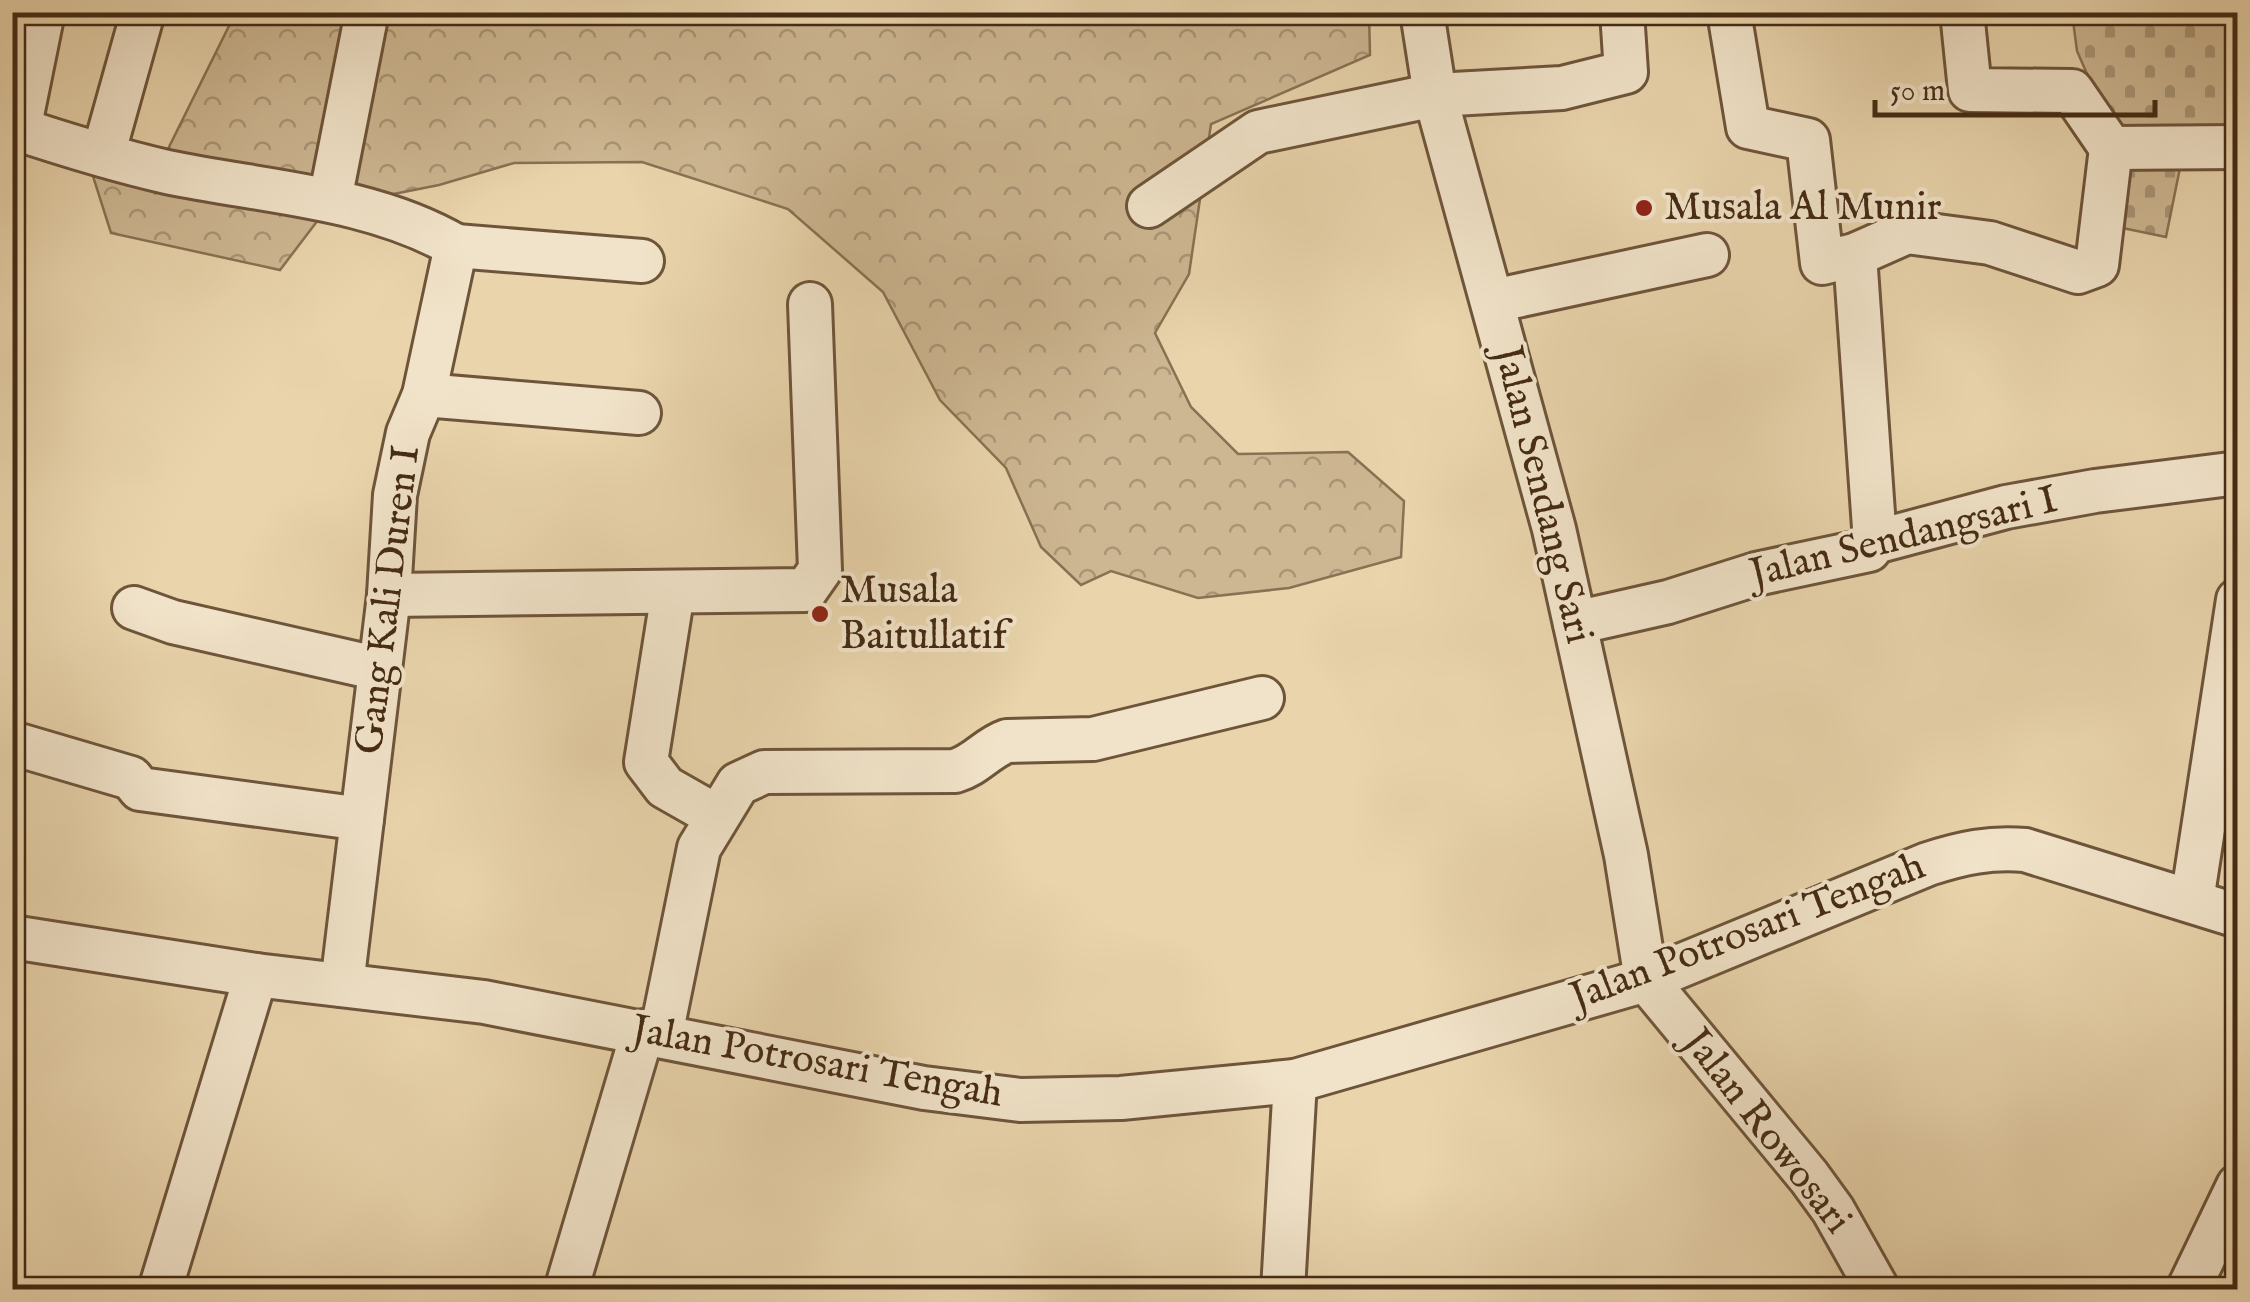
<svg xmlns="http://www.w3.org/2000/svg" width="2250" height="1302" font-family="'IM FELL English',serif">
<defs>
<pattern id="forest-crowns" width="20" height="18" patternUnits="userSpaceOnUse" patternTransform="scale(2.5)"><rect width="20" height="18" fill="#cdb792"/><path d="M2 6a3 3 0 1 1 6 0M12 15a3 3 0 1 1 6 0" fill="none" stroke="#a89576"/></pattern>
<pattern id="cemetery-stones" width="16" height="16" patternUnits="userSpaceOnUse" patternTransform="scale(2.5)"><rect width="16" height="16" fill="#cdb792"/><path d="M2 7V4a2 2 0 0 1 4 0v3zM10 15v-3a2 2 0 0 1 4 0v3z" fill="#a89576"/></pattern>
</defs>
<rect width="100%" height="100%" fill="#e9d4ac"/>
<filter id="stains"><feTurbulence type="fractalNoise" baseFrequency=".002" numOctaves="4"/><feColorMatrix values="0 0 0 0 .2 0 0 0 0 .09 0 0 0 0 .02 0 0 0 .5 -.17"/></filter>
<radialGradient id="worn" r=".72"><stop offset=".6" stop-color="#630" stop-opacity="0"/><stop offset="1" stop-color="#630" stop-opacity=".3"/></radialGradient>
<polygon fill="url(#forest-crowns)" stroke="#897153" stroke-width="2.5" points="253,13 1369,13 1370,55 1211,124 1189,274 1155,333 1191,407 1238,454 1348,452 1404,501 1401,557 1289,588 1198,598 1111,571 1081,585 1041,547 1006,468 940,400 883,292 788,209 642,162 514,163 439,185 328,207 280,270 111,233 91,170 166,153 229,26"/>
<polygon fill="url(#cemetery-stones)" stroke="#897153" stroke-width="2.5" points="2072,13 2237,13 2237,164 2183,153 2166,237 2108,225 2117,143 2077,51"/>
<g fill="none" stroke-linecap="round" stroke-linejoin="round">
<defs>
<g id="minor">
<polyline points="1422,12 1435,95 1554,529 1626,855 1646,980 1809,1177 1833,1210 1878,1290"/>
<polyline points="1729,12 1748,127 1808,140 1822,263 1855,255 1907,232 1990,243 2078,272 2097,265 2111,148"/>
<polyline points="1962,12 1970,90 2072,91 2111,148 2238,147"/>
<path d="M 12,127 C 63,144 115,160 167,172 C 262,192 370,196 456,246 L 424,395 L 408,433 L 395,495 L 389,595 L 342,985"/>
<polyline points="19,130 43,12"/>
<polyline points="103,155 143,12"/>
<polyline points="330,200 367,12"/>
<polyline points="1149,206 1258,132 1435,95 1562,88 1626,72 1622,12"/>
<polyline points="456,246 642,261"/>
<polyline points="1855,255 1875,542"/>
<polyline points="1493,301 1707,255"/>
<polyline points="424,395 639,413"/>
<polyline points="673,592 646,762 665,787 716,816"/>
<polyline points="389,595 806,590 820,570 810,304"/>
<polyline points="134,608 173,622 380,669"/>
<polyline points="1575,623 1668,602 1756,574 1869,550 1875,542 2006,507 2095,491 2238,473"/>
<polyline points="12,743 131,778 140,789 362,819"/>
<polyline points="2192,901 2238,600"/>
<path d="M 12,937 L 256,975 L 484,1002 L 924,1088 L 1020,1100 L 1121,1098 L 1295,1081 L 1646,980 L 1928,864 C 1962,853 1990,847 2025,850 L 2238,916"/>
<path d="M 661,1035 L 699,848 L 738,784 L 764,772 L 955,771 C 976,765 987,748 1007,741 L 1093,739 L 1262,698"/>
<polyline points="160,1290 256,975"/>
<polyline points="566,1290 643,1031"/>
<polyline points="1283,1290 1295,1081"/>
<polyline points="2188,1290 2238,1186"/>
</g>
</defs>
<use href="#minor" stroke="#6e553a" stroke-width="48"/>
<use href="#minor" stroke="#f1e3c9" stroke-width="42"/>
</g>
<g fill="#8f2418" stroke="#f1e3c9" stroke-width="4">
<circle cx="1644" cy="208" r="10"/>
<circle cx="820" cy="614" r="10"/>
</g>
<g text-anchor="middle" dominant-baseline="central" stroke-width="8" stroke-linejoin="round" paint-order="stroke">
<g font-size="40" fill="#452b14" stroke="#f1e3c9" text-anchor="start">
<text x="1664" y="208">Musala Al Munir</text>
<text x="840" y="591">Musala<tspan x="840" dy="46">Baitullatif</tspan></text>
</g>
<g font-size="40" fill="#452b14" stroke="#f1e3c9">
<text transform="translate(1542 495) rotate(76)">Jalan Sendang Sari</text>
<text transform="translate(1904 538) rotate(-14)">Jalan Sendangsari I</text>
<text transform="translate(389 600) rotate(-83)">Gang Kali Duren I</text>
<text transform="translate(1748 933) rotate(-21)">Jalan Potrosari Tengah</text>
<text transform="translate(817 1063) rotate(10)">Jalan Potrosari Tengah</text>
<text transform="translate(1766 1132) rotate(52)">Jalan Rowosari</text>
</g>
</g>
<rect width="2250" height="1302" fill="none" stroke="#e9d4ac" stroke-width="50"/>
<rect x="15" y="15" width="2220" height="1272" fill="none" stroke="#452b14" stroke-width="5"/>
<rect x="25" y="25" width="2200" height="1252" fill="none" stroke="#452b14" stroke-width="2.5"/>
<path d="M1875 100v15h280v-15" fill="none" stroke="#452b14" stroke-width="5"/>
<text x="1890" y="100" font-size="30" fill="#452b14" stroke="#f1e3c9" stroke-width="8" paint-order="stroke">50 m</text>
<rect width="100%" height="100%" filter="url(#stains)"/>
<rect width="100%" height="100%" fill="url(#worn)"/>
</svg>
